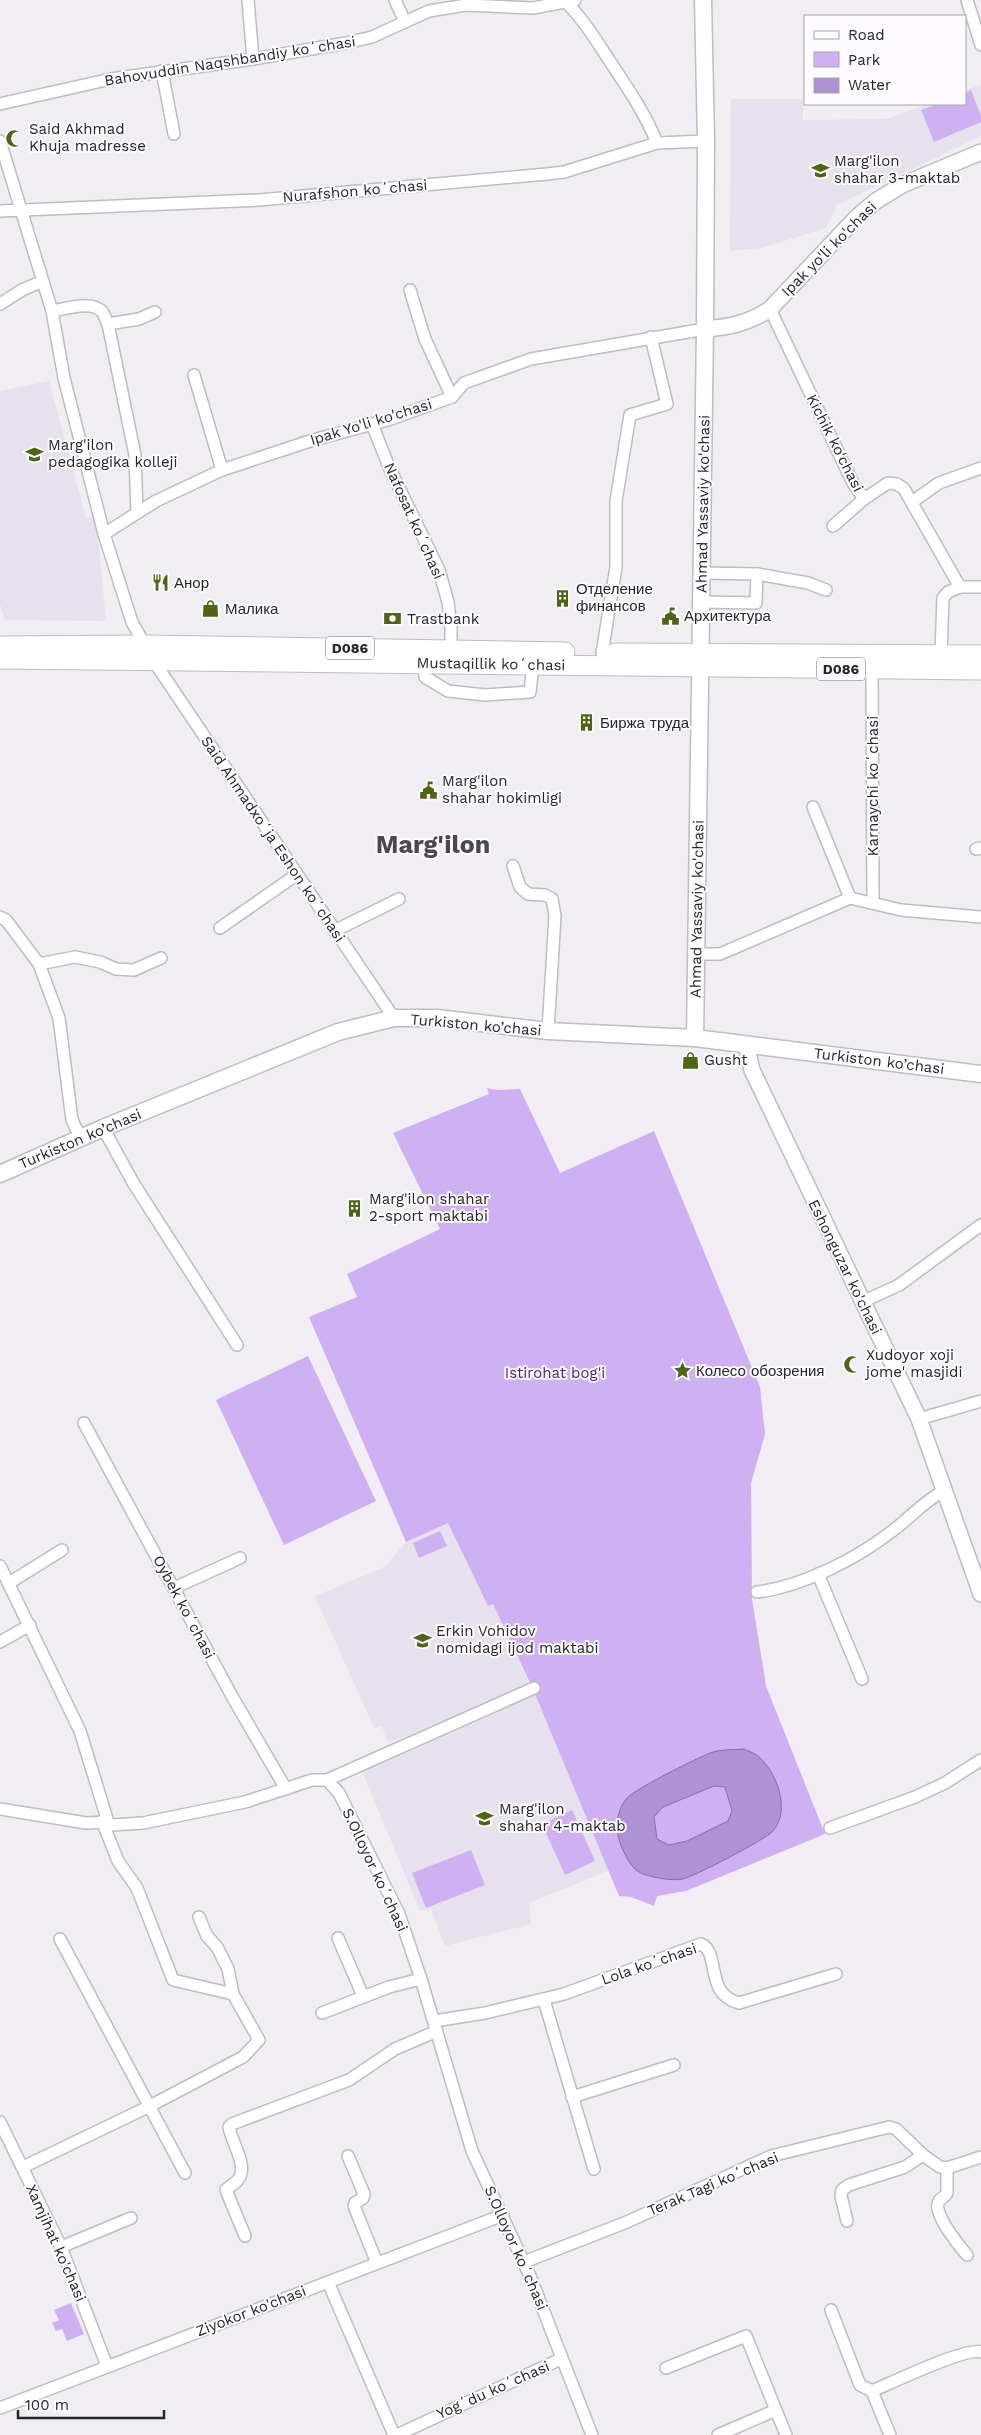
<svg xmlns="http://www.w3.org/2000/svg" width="981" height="2435" font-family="'Work Sans',sans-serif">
<rect width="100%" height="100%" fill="#f0edf3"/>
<g fill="#e6e1ed">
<polygon points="981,85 981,136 837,205 826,228 761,248 730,251 731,99 803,99 803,120 886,119 928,104 965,104 965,90"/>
<polygon points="49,381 86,518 96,516 106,621 5,620 0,604 0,391"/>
<polygon points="448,1523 488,1606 493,1604 530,1685 388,1743 382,1726 374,1728 315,1596 385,1567 406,1542"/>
<polygon points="538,1692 610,1870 529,1903 531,1924 445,1946 431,1909 420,1911 360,1766"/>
</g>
<g fill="#ceb0f3">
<polygon points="971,90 981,116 981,122 934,142 921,110 938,104 965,104 965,93"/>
<polygon points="487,1088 497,1090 520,1089 560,1173 654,1131 760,1387 765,1434 751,1483 752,1599 766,1686 825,1834 686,1891 657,1896 654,1906 631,1897 619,1896 533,1689 493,1604 488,1606 448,1523 406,1542 309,1317 357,1297 347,1274 440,1229 393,1133 489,1094"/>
<polygon points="308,1356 376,1501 284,1545 216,1400"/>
<polygon points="440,1531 447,1546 419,1558 413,1543"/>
<polygon points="572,1810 595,1861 565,1875 542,1824"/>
<polygon points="471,1850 485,1885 426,1908 412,1873"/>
<polygon points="71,2303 84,2334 67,2341 62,2329 56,2331 52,2323 59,2320 54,2310"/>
</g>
<path fill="#af91d5" stroke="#8671a1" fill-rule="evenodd" d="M 744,1749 C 748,1751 754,1753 758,1756 C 777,1772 791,1810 773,1831 C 765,1840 695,1876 683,1879 C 672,1881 656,1878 646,1875 C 632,1871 628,1860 622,1848 C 615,1832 615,1812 627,1798 C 635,1789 697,1758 710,1753 C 721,1749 733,1750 744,1749 ZM 714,1786 L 725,1787 L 732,1811 L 728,1821 L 687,1841 L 669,1845 L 657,1839 L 654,1817 L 663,1807 Z"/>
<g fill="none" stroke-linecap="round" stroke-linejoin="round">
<defs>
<g id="minor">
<polyline points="248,0 253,59"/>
<polyline points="395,0 405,22"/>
<polyline points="967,0 981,45"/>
<path d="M 566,2 C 583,19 596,40 609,60 C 627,87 645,113 657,143"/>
<polyline points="162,71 174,134"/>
<polyline points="0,104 111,79 253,59 346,43 372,37 429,11 466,5 533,8 575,0"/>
<polyline points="0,141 52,311 64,378 104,534 132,622 153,660 394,1018"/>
<polyline points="0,211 259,200 547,174 564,172 657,143 706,141"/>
<polyline points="410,290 425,339 452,397"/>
<polyline points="0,304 22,290 43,281"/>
<polyline points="770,309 853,483 864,499 888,483 897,484 904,489 960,587 948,592 943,598 941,654"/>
<path d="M 52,311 C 65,309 94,299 103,313 C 105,316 106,321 108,324 L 135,455 L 137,513"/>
<polyline points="108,324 139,319 155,312"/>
<polyline points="194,375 222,470"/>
<polyline points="372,424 389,467 439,570 448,602 451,628 451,650"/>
<polyline points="912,502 939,483 981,468"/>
<polyline points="833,526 864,499"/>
<polyline points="104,534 156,501 222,470 313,440 388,420 452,397 464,383 531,359 705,329"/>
<polyline points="757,574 808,583 826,590"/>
<polyline points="960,587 981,587"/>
<polyline points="701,602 756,603 757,574 702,573"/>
<polyline points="602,653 616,567 616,501 630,415 667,404 651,337"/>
<polyline points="424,664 425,677 448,691 485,695 530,692 533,665"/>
<polyline points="872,669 873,903"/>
<polyline points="813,807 850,898"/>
<polyline points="976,849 981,848"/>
<polyline points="513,866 520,887 528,894 545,895 552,899 555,916 548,1031"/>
<polyline points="0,917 6,920 39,964 59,1018 72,1120 81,1139"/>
<polyline points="220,928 296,875"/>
<polyline points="334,931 399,899"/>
<polyline points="696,954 720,954 850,898 901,910 981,917"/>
<polyline points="39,964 75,957 100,962 116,969 134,970 161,958"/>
<polyline points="103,1128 134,1184 237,1345"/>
<polyline points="862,1302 899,1285 981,1225"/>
<polyline points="919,1419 981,1401"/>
<polyline points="84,1423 233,1698 286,1789"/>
<polyline points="0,1566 80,1731 108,1822 111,1825 143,1823 245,1802 312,1780 327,1780 339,1793 399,1914 421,1979 472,2151 530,2276 592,2435"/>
<polyline points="818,1574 862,1679"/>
<polyline points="9,1583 62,1550"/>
<polyline points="174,1588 240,1558"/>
<path d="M 757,1592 C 801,1587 856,1559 891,1532 C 910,1518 924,1501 945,1490"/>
<polyline points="0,1642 30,1625"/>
<polyline points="327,1780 534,1688"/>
<polyline points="0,1809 86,1823 108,1822"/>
<polyline points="102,1821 118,1861 137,1888 173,1980 233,1994"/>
<polyline points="830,1828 915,1797 945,1783 981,1760"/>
<polyline points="338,1938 363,1996"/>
<polyline points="60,1939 185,2173"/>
<polyline points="544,2000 594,2169"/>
<polyline points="322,2013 389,1987 421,1979"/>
<path d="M 434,2021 L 485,2013 L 564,1994 L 701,1944 C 721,1953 704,1994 739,2003 L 836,1974"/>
<polyline points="572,2097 674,2065"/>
<polyline points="0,2122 61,2247 107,2366"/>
<polyline points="348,2156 364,2194 363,2198 355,2203 354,2206 377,2263"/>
<polyline points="23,2167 148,2107 243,2057 259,2040 233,1994 228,1969 217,1947 207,1936 199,1917"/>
<path d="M 947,2168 L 947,2193 C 945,2197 941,2198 939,2201 C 931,2212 960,2247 967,2255"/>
<polyline points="847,2221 841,2196 842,2190 849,2185 905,2167 923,2155"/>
<path d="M 245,2236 L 226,2190 C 230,2186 233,2185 236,2182 C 251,2169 231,2142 229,2127 L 232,2124 L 349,2080 L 395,2049 L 437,2031"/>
<polyline points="61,2247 131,2218"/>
<polyline points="524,2262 627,2222 771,2156 889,2127 896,2129 923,2155 940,2167 947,2168 981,2157"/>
<polyline points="328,2282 394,2435"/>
<polyline points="831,2310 860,2385 872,2391"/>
<polyline points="666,2368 746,2336 786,2435"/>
<polyline points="0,2408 503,2215"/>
<polyline points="397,2435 561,2359"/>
<polyline points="718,2435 776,2410"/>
<path d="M 890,2435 L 872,2391 C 891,2383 966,2347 981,2352"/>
</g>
<g id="tertiary">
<path d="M 705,329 C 730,327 749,323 770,309 L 857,217 L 876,201 L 902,185 L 981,152"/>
<polyline points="746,1044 752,1070 919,1419 981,1594"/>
</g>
<g id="secondary">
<polyline points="695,1038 705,329 706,141 703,0"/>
<polyline points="0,1174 103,1128 338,1032 394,1018 437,1018 548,1031 695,1038 981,1074"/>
</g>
<g id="primary">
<polyline points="0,646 145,645 565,652"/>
<polyline points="615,653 981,655"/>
<polyline points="0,659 981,670"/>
</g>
</defs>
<use href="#minor" stroke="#bebcc1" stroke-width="14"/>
<use href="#tertiary" stroke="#bebcc1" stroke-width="18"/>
<use href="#secondary" stroke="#bebcc1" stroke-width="19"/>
<use href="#primary" stroke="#bebcc1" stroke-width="21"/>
<use href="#minor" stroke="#fff" stroke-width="11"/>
<use href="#tertiary" stroke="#fff" stroke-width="15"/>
<use href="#secondary" stroke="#fff" stroke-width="16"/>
<use href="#primary" stroke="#fff" stroke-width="19"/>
</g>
<defs>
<symbol id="mosque-bare" viewBox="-9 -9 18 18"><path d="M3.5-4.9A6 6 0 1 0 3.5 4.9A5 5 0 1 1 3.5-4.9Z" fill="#4e6513" stroke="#fdfbff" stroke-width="2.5" paint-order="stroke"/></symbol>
<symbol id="school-bare" viewBox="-9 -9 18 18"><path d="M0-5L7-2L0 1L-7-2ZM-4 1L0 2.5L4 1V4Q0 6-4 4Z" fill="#4e6513" stroke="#fdfbff" stroke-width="2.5" paint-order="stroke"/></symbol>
<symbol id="university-bare" viewBox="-9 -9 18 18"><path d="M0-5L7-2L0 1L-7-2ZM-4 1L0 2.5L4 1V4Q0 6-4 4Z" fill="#4e6513" stroke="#fdfbff" stroke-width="2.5" paint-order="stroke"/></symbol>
<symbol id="restaurant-bare" viewBox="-9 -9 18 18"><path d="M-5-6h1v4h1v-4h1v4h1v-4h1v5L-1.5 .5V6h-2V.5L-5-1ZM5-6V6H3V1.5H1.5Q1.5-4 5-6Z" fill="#4e6513" stroke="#fdfbff" stroke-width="2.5" paint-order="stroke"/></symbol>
<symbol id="building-bare" viewBox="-9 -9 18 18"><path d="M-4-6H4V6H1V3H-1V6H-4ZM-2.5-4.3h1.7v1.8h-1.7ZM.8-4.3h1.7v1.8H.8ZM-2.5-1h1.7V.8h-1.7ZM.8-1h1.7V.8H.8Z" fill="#4e6513" stroke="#fdfbff" stroke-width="2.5" paint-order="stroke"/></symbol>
<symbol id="shop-bare" viewBox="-9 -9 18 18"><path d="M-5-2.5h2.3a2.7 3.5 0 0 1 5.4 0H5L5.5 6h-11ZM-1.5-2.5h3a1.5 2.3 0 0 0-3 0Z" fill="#4e6513" stroke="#fdfbff" stroke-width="2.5" paint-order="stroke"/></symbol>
<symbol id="civic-bare" viewBox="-9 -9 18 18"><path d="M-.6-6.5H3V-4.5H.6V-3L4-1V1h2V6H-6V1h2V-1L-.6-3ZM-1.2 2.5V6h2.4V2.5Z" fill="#4e6513" stroke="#fdfbff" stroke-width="2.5" paint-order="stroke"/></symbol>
<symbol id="bank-bare" viewBox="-9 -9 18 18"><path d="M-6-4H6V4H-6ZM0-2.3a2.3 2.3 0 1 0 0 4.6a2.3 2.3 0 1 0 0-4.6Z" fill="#4e6513" stroke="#fdfbff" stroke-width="2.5" paint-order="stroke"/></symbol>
<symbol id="sight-bare" viewBox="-9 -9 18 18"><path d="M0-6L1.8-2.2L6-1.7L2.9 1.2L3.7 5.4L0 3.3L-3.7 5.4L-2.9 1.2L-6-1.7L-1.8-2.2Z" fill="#4e6513" stroke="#fdfbff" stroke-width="2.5" paint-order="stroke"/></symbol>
</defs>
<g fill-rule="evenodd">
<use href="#mosque-bare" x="2" y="126" width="25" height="25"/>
<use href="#school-bare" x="808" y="158" width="25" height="25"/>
<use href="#university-bare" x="22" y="442" width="25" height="25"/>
<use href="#restaurant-bare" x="148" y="570" width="25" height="25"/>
<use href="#building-bare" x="550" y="586" width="25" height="25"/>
<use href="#shop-bare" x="198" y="596" width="25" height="25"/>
<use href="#civic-bare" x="658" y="604" width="25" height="25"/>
<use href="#bank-bare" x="380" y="606" width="25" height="25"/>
<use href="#building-bare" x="574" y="710" width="25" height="25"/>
<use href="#civic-bare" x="416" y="778" width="25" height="25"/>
<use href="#shop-bare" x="678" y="1048" width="25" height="25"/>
<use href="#building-bare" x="342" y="1196" width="25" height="25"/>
<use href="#mosque-bare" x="840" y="1352" width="25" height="25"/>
<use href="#sight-bare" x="670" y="1358" width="25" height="25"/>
<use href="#school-bare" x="410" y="1628" width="25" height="25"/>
<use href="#school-bare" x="472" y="1806" width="25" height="25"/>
</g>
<g text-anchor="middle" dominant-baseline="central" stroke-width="4" stroke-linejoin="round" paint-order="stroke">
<g fill="#fdfbff" stroke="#666668" stroke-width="1">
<rect x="326" y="636.5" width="48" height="23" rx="4"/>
<rect x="817" y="657.5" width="48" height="23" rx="4"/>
</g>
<g font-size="14" font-weight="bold" fill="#262627">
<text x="350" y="648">D086</text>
<text x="841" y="669">D086</text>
</g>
<g font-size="15" fill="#262627" stroke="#fdfbff">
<text transform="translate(230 61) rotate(-9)">Bahovuddin Naqshbandiy koʻchasi</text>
<text transform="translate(355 191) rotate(-5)">Nurafshon koʻchasi</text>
<text transform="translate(829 249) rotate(-45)">Ipak yo'li ko'chasi</text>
<text transform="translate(371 422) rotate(-17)">Ipak Yo'li ko'chasi</text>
<text transform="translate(835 443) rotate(63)">Kichik ko'chasi</text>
<text transform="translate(703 504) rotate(-89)">Ahmad Yassaviy ko'chasi</text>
<text transform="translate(414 521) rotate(66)">Nafosat koʻchasi</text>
<text transform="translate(491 664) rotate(1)">Mustaqillik koʻchasi</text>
<text transform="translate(873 786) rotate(-90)">Karnaychi koʻchasi</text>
<text transform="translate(273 839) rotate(56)">Said Ahmadxoʻja Eshon koʻchasi</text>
<text transform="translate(697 909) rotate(-89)">Ahmad Yassaviy ko'chasi</text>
<text transform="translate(476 1025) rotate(5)">Turkiston ko’chasi</text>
<text transform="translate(879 1061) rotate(7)">Turkiston ko’chasi</text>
<text transform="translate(80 1139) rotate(-23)">Turkiston ko’chasi</text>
<text transform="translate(845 1267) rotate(64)">Eshonguzar ko'chasi</text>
<text transform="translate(184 1607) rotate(62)">Oybek koʻchasi</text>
<text transform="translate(375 1870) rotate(65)">S.Olloyor koʻchasi</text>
<text transform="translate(649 1964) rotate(-19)">Lola koʻchasi</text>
<text transform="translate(713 2184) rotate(-23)">Terak Tagi koʻchasi</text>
<text transform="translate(56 2243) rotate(66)">Xamjihat ko'chasi</text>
<text transform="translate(516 2248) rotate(66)">S.Olloyor koʻchasi</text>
<text transform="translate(251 2311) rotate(-21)">Ziyokor ko'chasi</text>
<text transform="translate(493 2390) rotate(-24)">Yogʻdu koʻchasi</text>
</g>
<g font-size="15" fill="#262627" stroke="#fdfbff" text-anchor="start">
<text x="29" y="129">Said Akhmad<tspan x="29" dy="17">Khuja madresse</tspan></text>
<text x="834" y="161">Marg'ilon<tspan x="834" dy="17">shahar 3-maktab</tspan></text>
<text x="48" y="445">Marg'ilon<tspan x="48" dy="17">pedagogika kolleji</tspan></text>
<text x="174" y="583">Анор</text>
<text x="576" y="589">Отделение<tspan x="576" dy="17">финансов</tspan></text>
<text x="225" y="609">Малика</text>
<text x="684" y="616">Архитектура</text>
<text x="407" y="619">Trastbank</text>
<text x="600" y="723">Биржа труда</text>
<text x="442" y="781">Marg'ilon<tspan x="442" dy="17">shahar hokimligi</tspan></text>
<text x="704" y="1060">Gusht</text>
<text x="369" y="1199">Marg'ilon shahar<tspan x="369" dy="17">2-sport maktabi</tspan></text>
<text x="866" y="1355">Xudoyor xoji<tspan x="866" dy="17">jome' masjidi</tspan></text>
<text x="696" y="1371">Колесо обозрения</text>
<text x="436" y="1631">Erkin Vohidov<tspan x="436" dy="17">nomidagi ijod maktabi</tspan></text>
<text x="499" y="1809">Marg'ilon<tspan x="499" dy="17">shahar 4-maktab</tspan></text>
</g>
<g font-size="15" fill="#4c2372" stroke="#fdfbff">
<text x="555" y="1373">Istirohat bog'i</text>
</g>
<g font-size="25" font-weight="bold" fill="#4a484d" stroke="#fdfbff">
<text x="433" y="844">Marg'ilon</text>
</g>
</g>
<rect x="804" y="15" width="162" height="90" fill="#fdfbff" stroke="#a7a6a9"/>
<rect x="814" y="31" width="25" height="8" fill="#ffffff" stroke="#a7a6a9"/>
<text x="848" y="40" font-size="15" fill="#262627">Road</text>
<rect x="814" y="52" width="25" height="15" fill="#ceb0f3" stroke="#a7a6a9"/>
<text x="848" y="65" font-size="15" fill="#262627">Park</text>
<rect x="814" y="78" width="25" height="15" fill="#af91d5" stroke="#a7a6a9"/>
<text x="848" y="90" font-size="15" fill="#262627">Water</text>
<path d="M18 2410v8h146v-8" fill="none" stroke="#262627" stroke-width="2.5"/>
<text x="25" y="2410" font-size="15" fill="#262627" stroke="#fdfbff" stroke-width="4" paint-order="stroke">100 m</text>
</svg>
